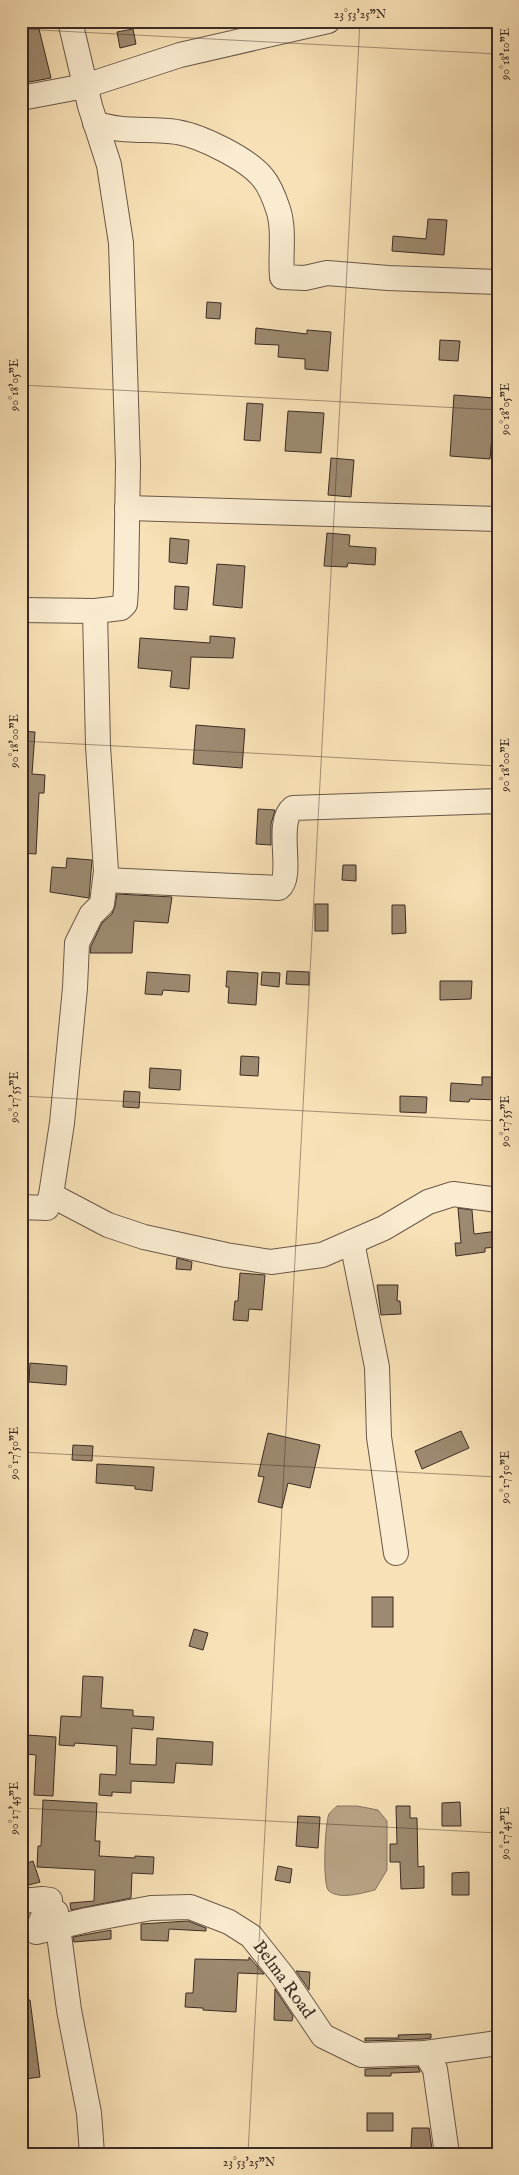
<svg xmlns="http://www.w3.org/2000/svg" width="519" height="2175" font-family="'IM FELL English',serif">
<rect width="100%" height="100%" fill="#f8e1b6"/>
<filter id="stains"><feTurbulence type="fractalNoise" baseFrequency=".004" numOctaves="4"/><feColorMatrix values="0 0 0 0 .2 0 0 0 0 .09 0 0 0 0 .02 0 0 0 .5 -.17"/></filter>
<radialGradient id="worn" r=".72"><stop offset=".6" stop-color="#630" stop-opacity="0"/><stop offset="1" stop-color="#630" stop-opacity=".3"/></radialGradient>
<path fill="#b8a385" stroke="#86735f" d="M 337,1806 L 357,1806 L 378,1810 L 387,1821 L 387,1870 L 375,1890 C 362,1893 340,1900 329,1891 C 322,1886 325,1822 329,1814 C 331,1811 335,1808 337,1806 Z"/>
<g fill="#9d8a70" stroke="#3b2b25">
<polygon points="21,21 37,21 51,78 29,82 24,56 27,56"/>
<polygon points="133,29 136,44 120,48 117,32"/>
<polygon points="428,219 447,220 444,255 392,251 393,236 426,239"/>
<polygon points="207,302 221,303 220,319 206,318"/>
<polygon points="256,328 307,334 307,330 331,332 328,371 305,369 305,359 278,357 279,345 255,344"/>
<polygon points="440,340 460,341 458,361 439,360"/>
<polygon points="454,395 495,398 490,459 450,456"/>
<polygon points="247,403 263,404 260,441 244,440"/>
<polygon points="288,411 324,413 321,453 285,451"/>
<polygon points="331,458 354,460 351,497 328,495"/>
<polygon points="327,533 350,535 349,546 376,548 375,565 348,563 347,567 324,566"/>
<polygon points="170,538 189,540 187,564 169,562"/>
<polygon points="217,564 245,566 242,608 213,605"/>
<polygon points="175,586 189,587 187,610 174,609"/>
<polygon points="210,636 235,638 233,658 191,657 189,689 170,687 172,671 138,668 140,638 210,643"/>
<polygon points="196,725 245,729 242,768 193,764"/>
<polygon points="21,731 35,732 32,774 45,775 44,793 39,793 36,854 21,853"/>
<polygon points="258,809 275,810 271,824 271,845 256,844"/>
<polygon points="67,858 92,860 89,898 50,892 52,867 66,868"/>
<polygon points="343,865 356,865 356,881 342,880"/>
<polygon points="117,894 172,897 168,923 134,921 132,953 90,953 91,946 102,923 112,914 115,906"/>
<rect x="315" y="904" width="13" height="27"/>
<polygon points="392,905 405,905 406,933 392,934"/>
<polygon points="227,971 258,973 256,1005 228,1003 229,987 226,987"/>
<polygon points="287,971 309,972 309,985 286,984"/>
<polygon points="147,972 190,975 189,992 163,990 162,995 145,994"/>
<polygon points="262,972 280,973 279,987 261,985"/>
<polygon points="440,981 472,981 471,999 440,1000"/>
<polygon points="241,1056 259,1057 258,1076 240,1075"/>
<polygon points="150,1068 181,1070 180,1090 149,1088"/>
<polygon points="482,1077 498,1077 498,1100 470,1099 469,1102 450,1101 451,1083 482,1085"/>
<polygon points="124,1091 140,1092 139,1108 123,1107"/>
<polygon points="400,1096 427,1097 426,1113 400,1112"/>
<polygon points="458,1208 472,1210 474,1234 498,1231 498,1247 485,1248 485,1252 456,1256 455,1243 461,1243"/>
<polygon points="177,1258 192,1262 191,1270 176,1269"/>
<polygon points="240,1273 265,1275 262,1310 249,1309 248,1321 233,1320 235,1301 238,1301"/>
<polygon points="377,1285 398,1285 397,1301 400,1301 401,1314 381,1315"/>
<polygon points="30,1363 67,1366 66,1385 29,1382"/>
<polygon points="461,1431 469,1448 422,1469 415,1451"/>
<polygon points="268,1433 320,1445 310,1488 288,1483 282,1508 258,1502 264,1477 258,1476"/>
<polygon points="73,1445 93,1446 92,1461 72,1460"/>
<polygon points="97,1464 154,1467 152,1491 135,1489 135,1486 96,1483"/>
<rect x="372" y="1597" width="21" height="30"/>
<polygon points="194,1629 208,1633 203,1650 189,1646"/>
<polygon points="83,1676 103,1677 101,1708 133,1710 133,1716 154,1717 153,1730 132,1728 130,1764 156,1765 157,1738 213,1742 212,1765 176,1763 174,1783 131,1781 131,1793 112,1792 112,1796 99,1795 100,1774 116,1775 117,1746 75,1743 74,1746 59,1745 61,1716 81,1717"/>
<polygon points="27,1735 56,1737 53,1796 34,1795 36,1755 26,1754"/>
<polygon points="43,1800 97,1803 95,1841 100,1841 99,1856 135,1858 135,1856 154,1857 153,1874 132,1873 131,1898 71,1910 70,1903 94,1901 95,1870 37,1867 38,1846 41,1846"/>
<polygon points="460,1802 461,1826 442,1826 442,1803"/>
<polygon points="396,1806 410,1806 410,1818 417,1818 418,1867 424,1866 424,1888 401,1889 400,1862 390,1862 390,1844 397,1844"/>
<polygon points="298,1816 320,1817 318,1848 296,1846"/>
<polygon points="33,1861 40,1882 21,1887 21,1865"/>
<polygon points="278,1866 292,1869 290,1883 275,1880"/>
<polygon points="469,1872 469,1895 452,1895 452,1873"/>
<polygon points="188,1921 206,1928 206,1931 169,1929 168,1941 141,1940 141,1924"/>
<polygon points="111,1930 111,1939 74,1942 73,1937"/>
<polygon points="249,1957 264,1974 238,1973 236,2012 203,2010 203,2008 185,2007 186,1993 193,1993 195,1959 249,1960"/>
<polygon points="296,1971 310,1972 309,1990"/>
<polygon points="275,1989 293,2016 292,2021 274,2020"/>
<polygon points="21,2000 30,2000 40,2077 25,2079 21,2051"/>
<polygon points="431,2034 431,2038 424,2039 365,2041 365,2038 399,2038 398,2035"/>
<polygon points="418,2067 420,2072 391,2073 391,2076 365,2076 365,2069"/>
<rect x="367" y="2113" width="26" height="18"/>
<polygon points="412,2128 429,2128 432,2149 411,2148"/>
</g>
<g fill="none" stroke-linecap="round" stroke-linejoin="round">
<defs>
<g id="minor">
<polyline points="21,98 85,86 180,55 328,21"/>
<path d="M 95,123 C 121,133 149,128 177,132 C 201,136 248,159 263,178 C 269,185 275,200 278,209 C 285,230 280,255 282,277 L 305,278 L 327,273 L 388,278 L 498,282"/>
<polyline points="127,508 498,519"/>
<polyline points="21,610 95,611"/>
<path d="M 105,880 L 279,888 C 295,875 274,823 293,808 L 498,801"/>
<polyline points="51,1195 108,1225 144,1237 226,1255 271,1262 322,1255 384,1228 428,1202 453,1194 498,1200"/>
<polyline points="21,1207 47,1208 51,1195 62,1123 75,988 77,943 91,915 102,904 106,871 98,746 95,611 121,608 125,604 126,588 128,464 121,243 109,165 90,106 70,21"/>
<polyline points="352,1242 377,1367 379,1437 396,1553"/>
<polyline points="21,1901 43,1899 50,1900 39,1926"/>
<polyline points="56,1912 69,2010 89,2113 92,2154"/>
<polyline points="36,1932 87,1920 151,1908 190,1907 229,1922 251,1936 282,1975 323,2036 362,2055 425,2053 498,2043"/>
<polyline points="425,2053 435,2069 447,2154"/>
</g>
</defs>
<use href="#minor" stroke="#6a5849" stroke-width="26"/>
<use href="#minor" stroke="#faecd0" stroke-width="24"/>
</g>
<path fill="none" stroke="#3b2b25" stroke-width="1" stroke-opacity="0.45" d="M 21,29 L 498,54M 21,385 L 498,410M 21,741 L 498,766M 21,1096 L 498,1121M 21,1452 L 498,1477M 21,1808 L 498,1833M 248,2154 L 360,21"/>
<g text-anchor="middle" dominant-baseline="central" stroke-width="4" stroke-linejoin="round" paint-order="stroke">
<g font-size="18" fill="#3b2b25" stroke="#faecd0">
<text transform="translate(283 1980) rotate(54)">Belma Road</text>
</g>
</g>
<rect width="519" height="2175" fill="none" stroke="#f8e1b6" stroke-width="55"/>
<rect x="28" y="28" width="464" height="2120" fill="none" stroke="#3b2b25" stroke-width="2"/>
<g font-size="12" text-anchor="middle" fill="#3b2b25">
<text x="360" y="18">23°53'25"N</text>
<text transform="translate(505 54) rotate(-90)" y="4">90°18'10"E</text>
<text transform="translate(14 385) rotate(-90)" y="4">90°18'05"E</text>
<text transform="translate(505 409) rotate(-90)" y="4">90°18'05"E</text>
<text transform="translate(14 741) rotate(-90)" y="4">90°18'00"E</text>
<text transform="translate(505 765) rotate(-90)" y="4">90°18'00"E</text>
<text transform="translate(14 1097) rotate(-90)" y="4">90°17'55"E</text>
<text transform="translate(505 1121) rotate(-90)" y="4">90°17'55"E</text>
<text transform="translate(14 1453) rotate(-90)" y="4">90°17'50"E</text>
<text transform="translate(505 1477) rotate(-90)" y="4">90°17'50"E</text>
<text transform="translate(14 1808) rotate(-90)" y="4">90°17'45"E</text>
<text transform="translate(505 1833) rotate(-90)" y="4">90°17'45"E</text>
<text x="249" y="2166">23°53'25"N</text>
</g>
<rect width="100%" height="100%" filter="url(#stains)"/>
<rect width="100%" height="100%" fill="url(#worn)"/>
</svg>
